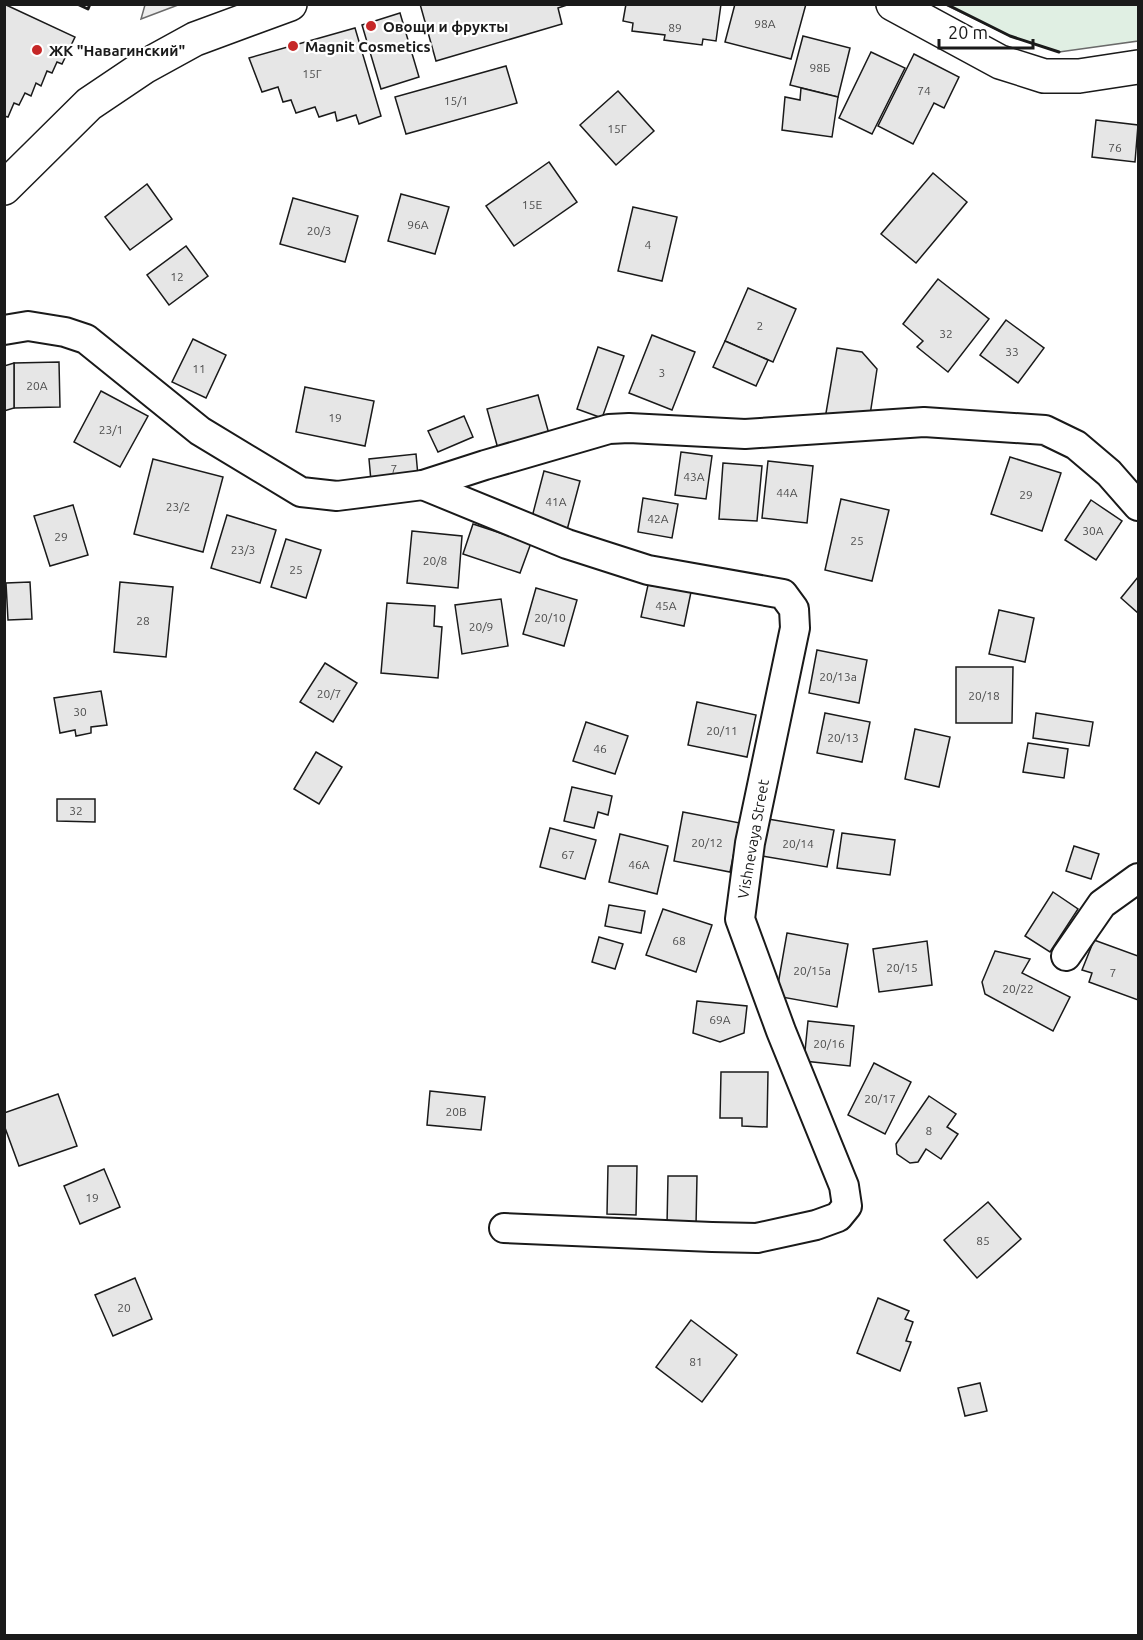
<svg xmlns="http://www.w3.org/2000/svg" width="1143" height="1640" font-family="Ubuntu,sans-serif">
<rect width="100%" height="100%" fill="#fff"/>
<polygon fill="#e0efe3" stroke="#6a6a6a" stroke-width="1.5" points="946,5 1138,5 1138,41 1059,52 1010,36"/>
<polygon fill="#ededed" stroke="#6a6a6a" stroke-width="1.5" points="145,5 145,4 178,5 141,19"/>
<g fill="#e6e6e6" stroke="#1a1a1a" stroke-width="1.5">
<polygon points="4,4 75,37 62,64 57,62 52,73 47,71 41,86 36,83 31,96 25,93 19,105 14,103 8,117 4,116"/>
<polygon points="420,4 570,4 558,8 562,24 436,61"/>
<polygon points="626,4 721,4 716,41 703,39 702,45 664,40 665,35 632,31 633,23 623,21"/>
<polygon points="735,4 806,4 791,59 725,42"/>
<polygon points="400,13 419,77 381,89 362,25"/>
<polygon points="355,28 381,116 359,124 356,115 337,121 335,112 319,117 315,107 296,113 291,100 283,102 278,87 262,92 249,58"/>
<polygon points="803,36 850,48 838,97 790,85"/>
<polygon points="871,52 905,68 872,134 839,118"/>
<polygon points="914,54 959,77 944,108 934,103 913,144 878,126"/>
<polygon points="506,66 517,103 406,134 395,97"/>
<polygon points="801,88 838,97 832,137 782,130 785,97 800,100"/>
<polygon points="618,91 654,131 616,165 580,125"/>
<polygon points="1096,120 1138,125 1135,162 1092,157"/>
<polygon points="549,162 577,202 514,246 486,206"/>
<polygon points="933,173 967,202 916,263 881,234"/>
<polygon points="147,184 172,219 130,250 105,217"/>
<polygon points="401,194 449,207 435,254 388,241"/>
<polygon points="293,198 358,216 345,262 280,244"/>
<polygon points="633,207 677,217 662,281 618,271"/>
<polygon points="186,246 208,276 169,305 147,275"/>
<polygon points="938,279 989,319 948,372 917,347 923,341 903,324"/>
<polygon points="748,288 796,309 773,362 725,341"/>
<polygon points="1006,320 1044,348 1018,383 980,355"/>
<polygon points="652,335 695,352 672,410 629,393"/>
<polygon points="193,339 226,355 206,398 172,382"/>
<polygon points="725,341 768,360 756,386 713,367"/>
<polygon points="598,347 624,356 602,418 577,409"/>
<polygon points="837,348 862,352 877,369 870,415 829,421 826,413"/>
<polygon points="59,362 60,407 14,408 14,363"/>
<polygon points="14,363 14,408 4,411 4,366"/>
<polygon points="305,387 374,401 365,446 296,432"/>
<polygon points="101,391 148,416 120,467 74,442"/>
<polygon points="538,395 551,441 500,456 487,409"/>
<polygon points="464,416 473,437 438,452 428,431"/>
<polygon points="681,452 712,456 706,499 675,495"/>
<polygon points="416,454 418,476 371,481 369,459"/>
<polygon points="1010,457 1061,473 1042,531 991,514"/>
<polygon points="153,459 223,477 203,552 134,534"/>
<polygon points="768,461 813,466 807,523 762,518"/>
<polygon points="723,463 762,466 757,521 719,519"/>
<polygon points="544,471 580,481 567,530 531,521"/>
<polygon points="643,498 678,504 672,538 638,532"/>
<polygon points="841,499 889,510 872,581 825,570"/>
<polygon points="1091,500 1122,521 1096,560 1065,540"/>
<polygon points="73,505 88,555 50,566 34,516"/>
<polygon points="227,515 276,530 260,583 211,568"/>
<polygon points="473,524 531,543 520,573 463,554"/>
<polygon points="412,531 462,536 458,588 407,583"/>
<polygon points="286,539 321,550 306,598 271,587"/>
<polygon points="1138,577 1138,613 1121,598"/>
<polygon points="30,582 32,619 8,620 6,583"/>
<polygon points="120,582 173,587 166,657 114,652"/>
<polygon points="648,585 691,592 684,626 641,617"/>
<polygon points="536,588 577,600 564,646 523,634"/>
<polygon points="501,599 508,646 462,654 455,605"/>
<polygon points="387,603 435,606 434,626 442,627 438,678 381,673"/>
<polygon points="999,610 1034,618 1025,662 989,654"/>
<polygon points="817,650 867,660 859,703 809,693"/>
<polygon points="325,663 357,683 333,722 300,702"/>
<polygon points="956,667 1013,667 1012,723 956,723"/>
<polygon points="101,691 107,725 91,727 91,733 76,736 75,730 60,733 54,698"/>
<polygon points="697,702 756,715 747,757 688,745"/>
<polygon points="825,713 870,722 862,762 817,753"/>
<polygon points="1036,713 1093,722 1089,746 1033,738"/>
<polygon points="586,722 628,736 615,774 573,761"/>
<polygon points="915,729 950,737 939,787 905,779"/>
<polygon points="1028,743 1068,749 1064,778 1023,772"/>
<polygon points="316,752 342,767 319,804 294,789"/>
<polygon points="572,787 612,796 608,815 598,812 594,828 564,821"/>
<polygon points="57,799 95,799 95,822 57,821"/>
<polygon points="683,812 740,823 730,872 674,861"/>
<polygon points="768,819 834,830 827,867 762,856"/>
<polygon points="550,828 596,840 585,879 540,867"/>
<polygon points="842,833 895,840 890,875 837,868"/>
<polygon points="620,834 668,846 657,894 609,882"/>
<polygon points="1074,846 1099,854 1091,879 1066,871"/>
<polygon points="1053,892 1078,909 1050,952 1025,936"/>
<polygon points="609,905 645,911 641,933 605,926"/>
<polygon points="663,909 712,925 696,972 646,955"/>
<polygon points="787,933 848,944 837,1007 776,996"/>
<polygon points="599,937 623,944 615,969 592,962"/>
<polygon points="1094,940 1138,956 1138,1000 1089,982 1092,973 1082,970"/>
<polygon points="927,941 932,985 879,992 873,949"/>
<polygon points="995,951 1030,959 1022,973 1070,997 1053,1031 985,994 982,982"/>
<polygon points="697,1001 747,1006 744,1033 720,1042 693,1033"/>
<polygon points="808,1021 854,1026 850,1066 804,1061"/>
<polygon points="874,1063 911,1082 885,1134 848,1115"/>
<polygon points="721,1072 768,1072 767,1127 742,1126 742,1118 720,1118"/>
<polygon points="430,1091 485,1097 481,1130 427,1125"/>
<polygon points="58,1094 77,1146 19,1166 4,1125 4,1113"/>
<polygon points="929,1096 956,1114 947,1127 958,1134 941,1159 926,1149 918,1162 910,1163 897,1154 896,1144"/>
<polygon points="608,1166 637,1166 636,1215 607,1214"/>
<polygon points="104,1169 120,1207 80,1224 64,1186"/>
<polygon points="668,1176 697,1176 696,1225 667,1225"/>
<polygon points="988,1202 1021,1239 977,1278 944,1240"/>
<polygon points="135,1278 152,1319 113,1336 95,1295"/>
<polygon points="878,1298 909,1311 905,1319 913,1322 906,1341 911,1342 900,1371 857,1353"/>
<polygon points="691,1320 737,1355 702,1402 656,1367"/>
<polygon points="980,1383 987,1411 965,1416 958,1388"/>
</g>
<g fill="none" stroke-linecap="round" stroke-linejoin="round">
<defs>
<g id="street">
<polyline points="4,330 28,326 65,332 86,339 200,431 301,492 337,496 423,485 485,465 609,429 629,428 745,434 924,422 1045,430 1076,445 1109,473 1138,506"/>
<polyline points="423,485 567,544 648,570 783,594 794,609 795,628 750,843 740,919 781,1031 844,1186 847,1206 838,1217 816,1225 757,1238 712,1237 504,1228"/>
<polyline points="1066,956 1102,904 1138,878"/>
</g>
<g id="secondary">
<polyline points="893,4 1000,62 1044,76 1079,76 1138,67"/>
<polyline points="4,188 89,104 144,67 195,39 290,4"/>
</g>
</defs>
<use href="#street" stroke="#1a1a1a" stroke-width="32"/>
<use href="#secondary" stroke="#1a1a1a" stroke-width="36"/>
<use href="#street" stroke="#fff" stroke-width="28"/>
<use href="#secondary" stroke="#fff" stroke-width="33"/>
<g stroke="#1a1a1a" stroke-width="3">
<polyline points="77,4 88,9 90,4"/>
<polyline points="946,4 1010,36 1059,52"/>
</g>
</g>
<g fill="#c62828" stroke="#fff" stroke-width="2">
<circle cx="371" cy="26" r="6"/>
<circle cx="293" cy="46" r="6"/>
<circle cx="37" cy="50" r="6"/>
</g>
<g text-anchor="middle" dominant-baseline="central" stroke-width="4.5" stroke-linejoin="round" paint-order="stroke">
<g font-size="12" fill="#4d4d4d">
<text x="765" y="23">98А</text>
<text x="675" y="27">89</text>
<text x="820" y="67">98Б</text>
<text x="312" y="73">15Г</text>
<text x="924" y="90">74</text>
<text x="456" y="100">15/1</text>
<text x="617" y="128">15Г</text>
<text x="1115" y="147">76</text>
<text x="532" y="204">15Е</text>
<text x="418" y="224">96А</text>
<text x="319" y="230">20/3</text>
<text x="648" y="244">4</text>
<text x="177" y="276">12</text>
<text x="760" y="325">2</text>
<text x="946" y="333">32</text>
<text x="1012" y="351">33</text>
<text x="199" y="368">11</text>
<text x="662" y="372">3</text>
<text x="37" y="385">20А</text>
<text x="335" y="417">19</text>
<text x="111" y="429">23/1</text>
<text x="394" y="468">7</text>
<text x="694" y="476">43А</text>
<text x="787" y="492">44А</text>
<text x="1026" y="494">29</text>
<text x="556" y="501">41А</text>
<text x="178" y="506">23/2</text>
<text x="658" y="518">42А</text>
<text x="1093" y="530">30А</text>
<text x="61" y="536">29</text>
<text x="857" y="540">25</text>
<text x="243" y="549">23/3</text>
<text x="435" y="560">20/8</text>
<text x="296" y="569">25</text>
<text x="666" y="605">45А</text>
<text x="550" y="617">20/10</text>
<text x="143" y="620">28</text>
<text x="481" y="626">20/9</text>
<text x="838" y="676">20/13а</text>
<text x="329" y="693">20/7</text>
<text x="984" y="695">20/18</text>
<text x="80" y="711">30</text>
<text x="722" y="730">20/11</text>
<text x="843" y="737">20/13</text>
<text x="600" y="748">46</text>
<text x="76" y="810">32</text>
<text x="707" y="842">20/12</text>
<text x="798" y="843">20/14</text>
<text x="568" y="854">67</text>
<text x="639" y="864">46А</text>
<text x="679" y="940">68</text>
<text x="902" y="967">20/15</text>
<text x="812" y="970">20/15а</text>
<text x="1113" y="972">7</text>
<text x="1018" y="988">20/22</text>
<text x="720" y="1019">69А</text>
<text x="829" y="1043">20/16</text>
<text x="880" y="1098">20/17</text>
<text x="456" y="1111">20В</text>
<text x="929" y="1130">8</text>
<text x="92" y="1197">19</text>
<text x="983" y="1240">85</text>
<text x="124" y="1307">20</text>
<text x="696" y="1361">81</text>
</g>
<g font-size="15" font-weight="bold" fill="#1a1a1a" stroke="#fff" text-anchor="start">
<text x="383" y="26">Овощи и фрукты</text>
<text x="305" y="46">Magnit Cosmetics</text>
<text x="49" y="50">ЖК "Навагинский"</text>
</g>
<g font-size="15" fill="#1a1a1a" stroke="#fff">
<text transform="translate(753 839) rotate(-80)">Vishnevaya Street</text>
</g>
</g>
<rect width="1143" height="1640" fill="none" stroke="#1a1a1a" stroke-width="12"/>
<path d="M939 39v9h94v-9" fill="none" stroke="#1a1a1a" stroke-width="3"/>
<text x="948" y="39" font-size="18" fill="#1a1a1a" stroke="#ffffff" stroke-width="4.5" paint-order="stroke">20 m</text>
</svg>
